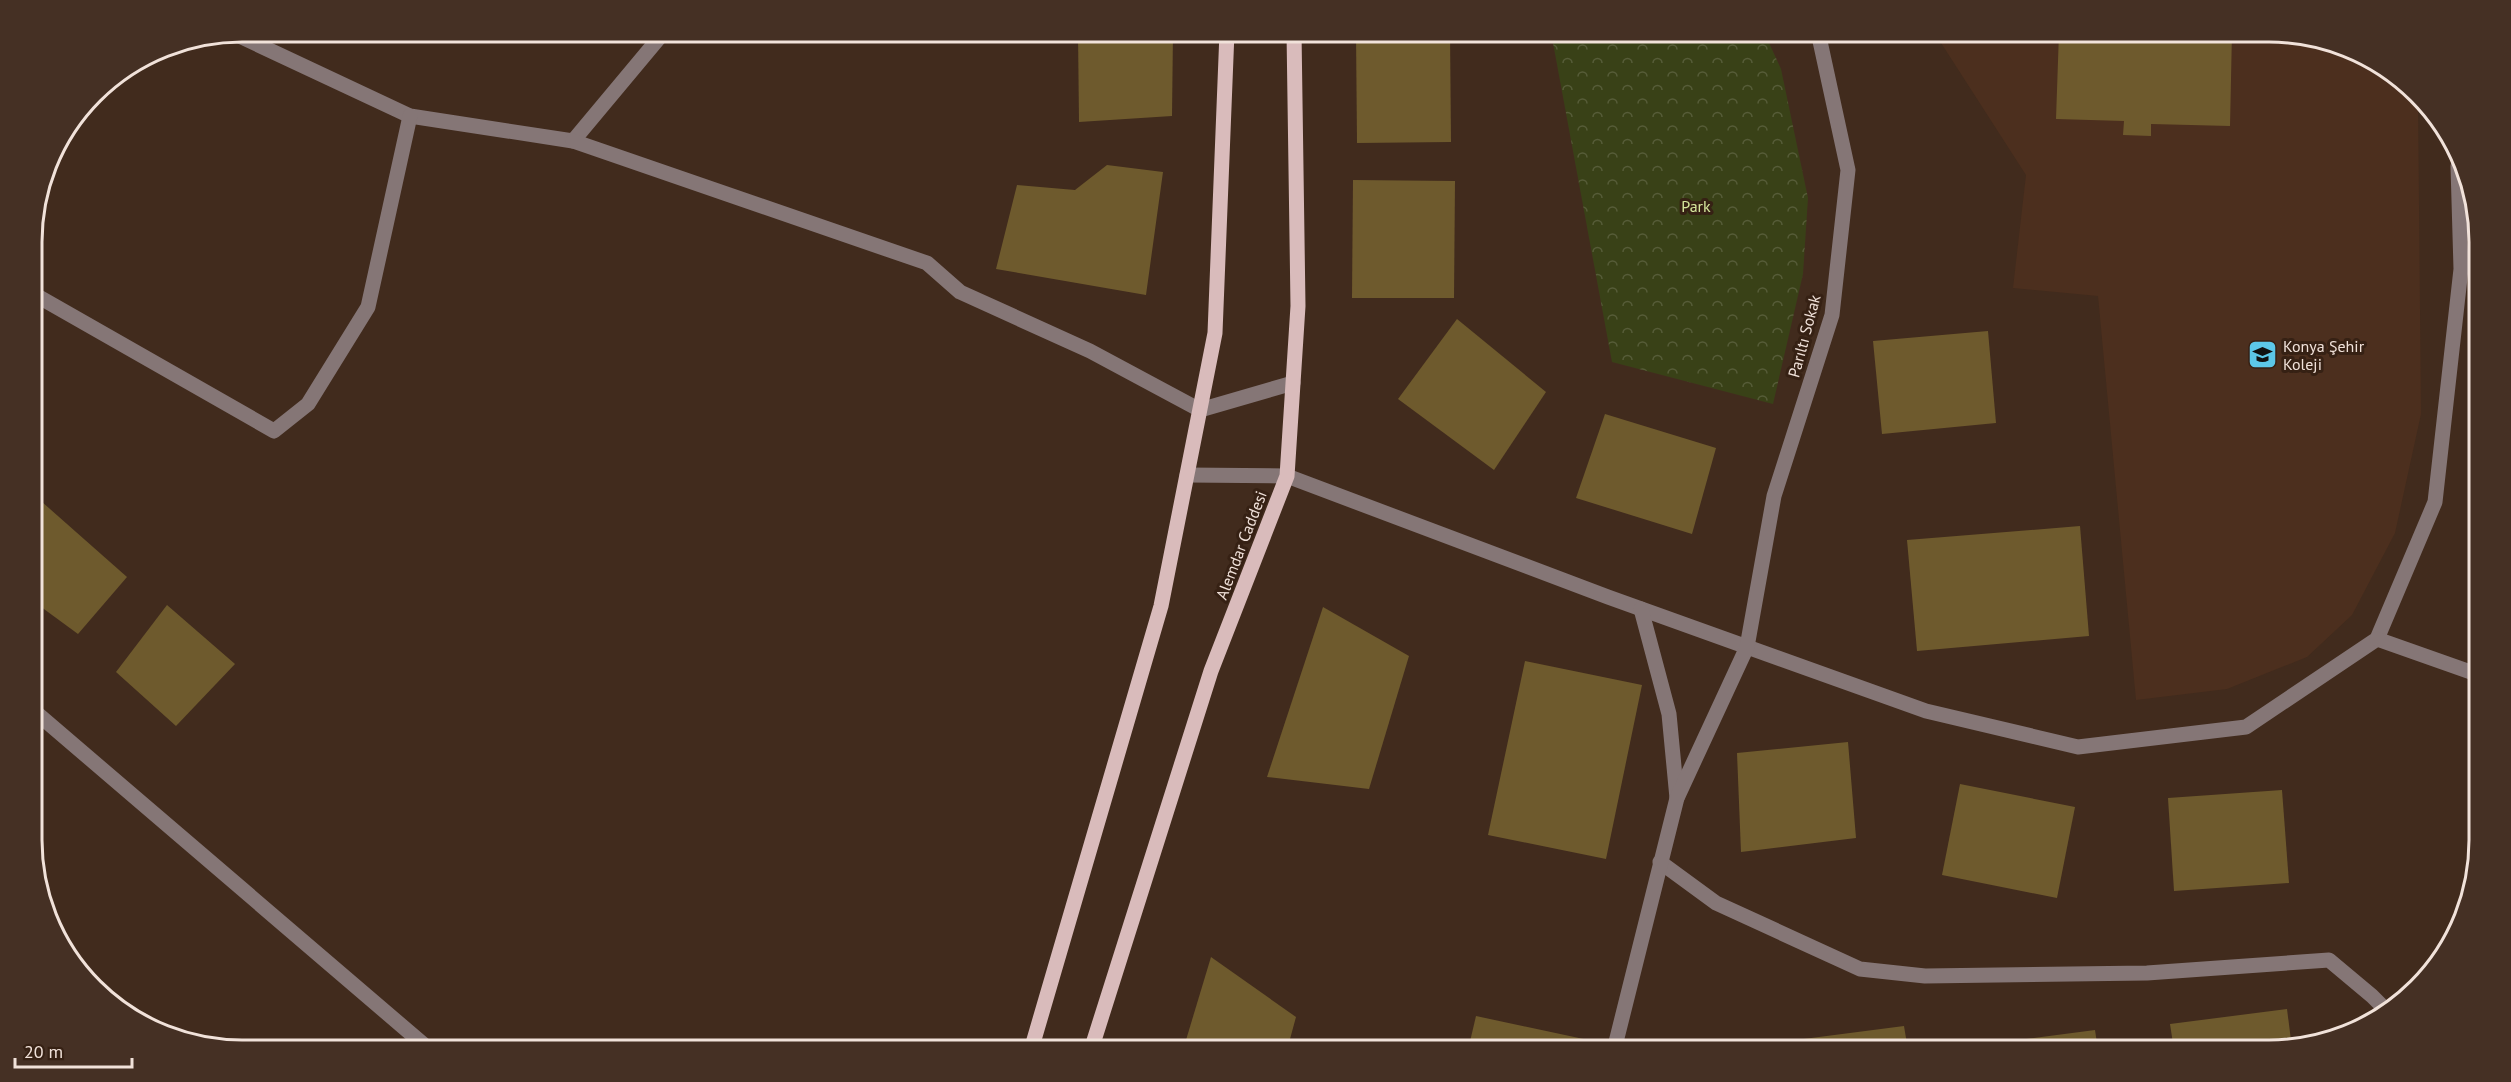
<svg xmlns="http://www.w3.org/2000/svg" width="2511" height="1082" font-family="'PT Sans',sans-serif">
<defs>
<pattern id="park-crowns" width="20" height="18" patternUnits="userSpaceOnUse" patternTransform="scale(1.5)"><rect width="20" height="18" fill="#394117"/><path d="M2 6a3 3 0 1 1 6 0M12 15a3 3 0 1 1 6 0" fill="none" stroke="#565c38"/></pattern>
</defs>
<rect width="100%" height="100%" fill="#412b1d"/>
<polygon fill="#4c2f1e" points="1934,32 2269,32 2349,47 2418,100 2421,414 2395,533 2352,615 2307,657 2227,689 2136,700 2098,296 2013,288 2026,175"/>
<polygon fill="url(#park-crowns)" points="1551,32 1764,32 1781,69 1808,198 1803,274 1773,404 1612,362"/>
<g fill="#6e5a2d">
<polygon points="1078,32 1173,32 1172,116 1079,122"/>
<polygon points="1356,32 1450,32 1451,142 1357,143"/>
<polygon points="2059,32 2232,32 2230,126 2151,124 2151,136 2123,135 2124,121 2056,119"/>
<polygon points="1107,165 1163,172 1146,295 996,269 1017,185 1075,190"/>
<polygon points="1353,180 1455,181 1454,298 1352,298"/>
<polygon points="1457,319 1546,392 1494,470 1398,399"/>
<polygon points="1988,331 1996,423 1882,434 1873,341"/>
<polygon points="1605,414 1716,448 1692,534 1576,498"/>
<polygon points="33,494 127,577 78,634 33,601"/>
<polygon points="2080,526 2089,636 1917,651 1907,540"/>
<polygon points="167,605 235,664 176,726 116,672"/>
<polygon points="1323,607 1409,656 1369,789 1267,777"/>
<polygon points="1525,661 1642,685 1606,859 1488,835"/>
<polygon points="1848,742 1856,838 1741,852 1737,753"/>
<polygon points="1960,784 2075,807 2057,898 1942,875"/>
<polygon points="2282,790 2289,883 2174,891 2168,798"/>
<polygon points="1211,957 1296,1017 1287,1050 1183,1050"/>
<polygon points="2287,1009 2292,1048 2174,1050 2170,1024"/>
<polygon points="1476,1016 1593,1041 1591,1050 1468,1050"/>
<polygon points="1904,1026 1908,1050 1789,1050 1788,1041"/>
<polygon points="2095,1030 2098,1050 1979,1050 1979,1045"/>
</g>
<g fill="none" stroke-linecap="round" stroke-linejoin="round">
<g stroke="#857676" stroke-width="15">
<polyline points="233,33 410,116 573,141 664,32"/>
<polyline points="573,141 927,263 960,292 1090,351 1200,410 1293,383"/>
<polyline points="32,293 274,431 308,404 368,307 410,116"/>
<polyline points="1187,475 1287,476 1608,597 1926,711 2078,747 2246,727 2377,639 2435,502 2461,269 2458,166"/>
<polyline points="1641,609 1669,714 1677,798"/>
<polyline points="2377,639 2479,675"/>
<polyline points="33,710 430,1050"/>
<polyline points="1660,862 1716,903 1860,969 1925,976 2147,973 2329,960 2372,996 2388,1012"/>
<polyline points="1614,1050 1677,798 1747,647 1774,496 1832,315 1848,170 1818,32"/>
</g>
<g stroke="#d9bbbb" stroke-width="15">
<polyline points="1031,1050 1161,606 1215,333 1227,32"/>
<polyline points="1091,1050 1211,671 1287,476 1298,306 1294,32"/>
</g>
</g>
<defs>
<symbol id="school-square" viewBox="-11 -11 22 22"><rect x="-9" y="-9" width="18" height="18" rx="4" fill="#5cc7e8" stroke="#362114"/><path d="M0-5L7-2L0 1L-7-2ZM-4 1L0 2.5L4 1V4Q0 6-4 4Z" fill="#111"/></symbol>
</defs>
<g fill-rule="evenodd">
<use href="#school-square" x="2246" y="338" width="33" height="33"/>
</g>
<g text-anchor="middle" dominant-baseline="central" stroke-width="6" stroke-linejoin="round" paint-order="stroke">
<g font-size="16" fill="#d6e79d" stroke="#362114">
<text x="1696" y="206">Park</text>
</g>
<g font-size="16" fill="#f1e2da" stroke="#362114">
<text transform="translate(1804 336) rotate(-75)">Parıltı Sokak</text>
<text transform="translate(1241 545) rotate(-69)">Alemdar Caddesi</text>
</g>
<g font-size="16" fill="#f1e2da" stroke="#362114" text-anchor="start">
<text x="2283" y="346">Konya Şehir<tspan x="2283" dy="18">Koleji</tspan></text>
</g>
</g>
<path d="M0 0H2511V1082H0ZM242 42H2269A200 200 0 0 1 2469 242V840A200 200 0 0 1 2269 1040H242A200 200 0 0 1 42 840V242A200 200 0 0 1 242 42Z" fill="#453024" fill-rule="evenodd"/>
<path fill="none" stroke="#f1e2da" stroke-width="3" d="M242 42H2269A200 200 0 0 1 2469 242V840A200 200 0 0 1 2269 1040H242A200 200 0 0 1 42 840V242A200 200 0 0 1 242 42Z"/>
<path d="M15 1058v9h117v-9" fill="none" stroke="#f1e2da" stroke-width="3"/>
<text x="24" y="1058" font-size="18" fill="#f1e2da" stroke="#362114" stroke-width="4.5" paint-order="stroke">20 m</text>
</svg>
